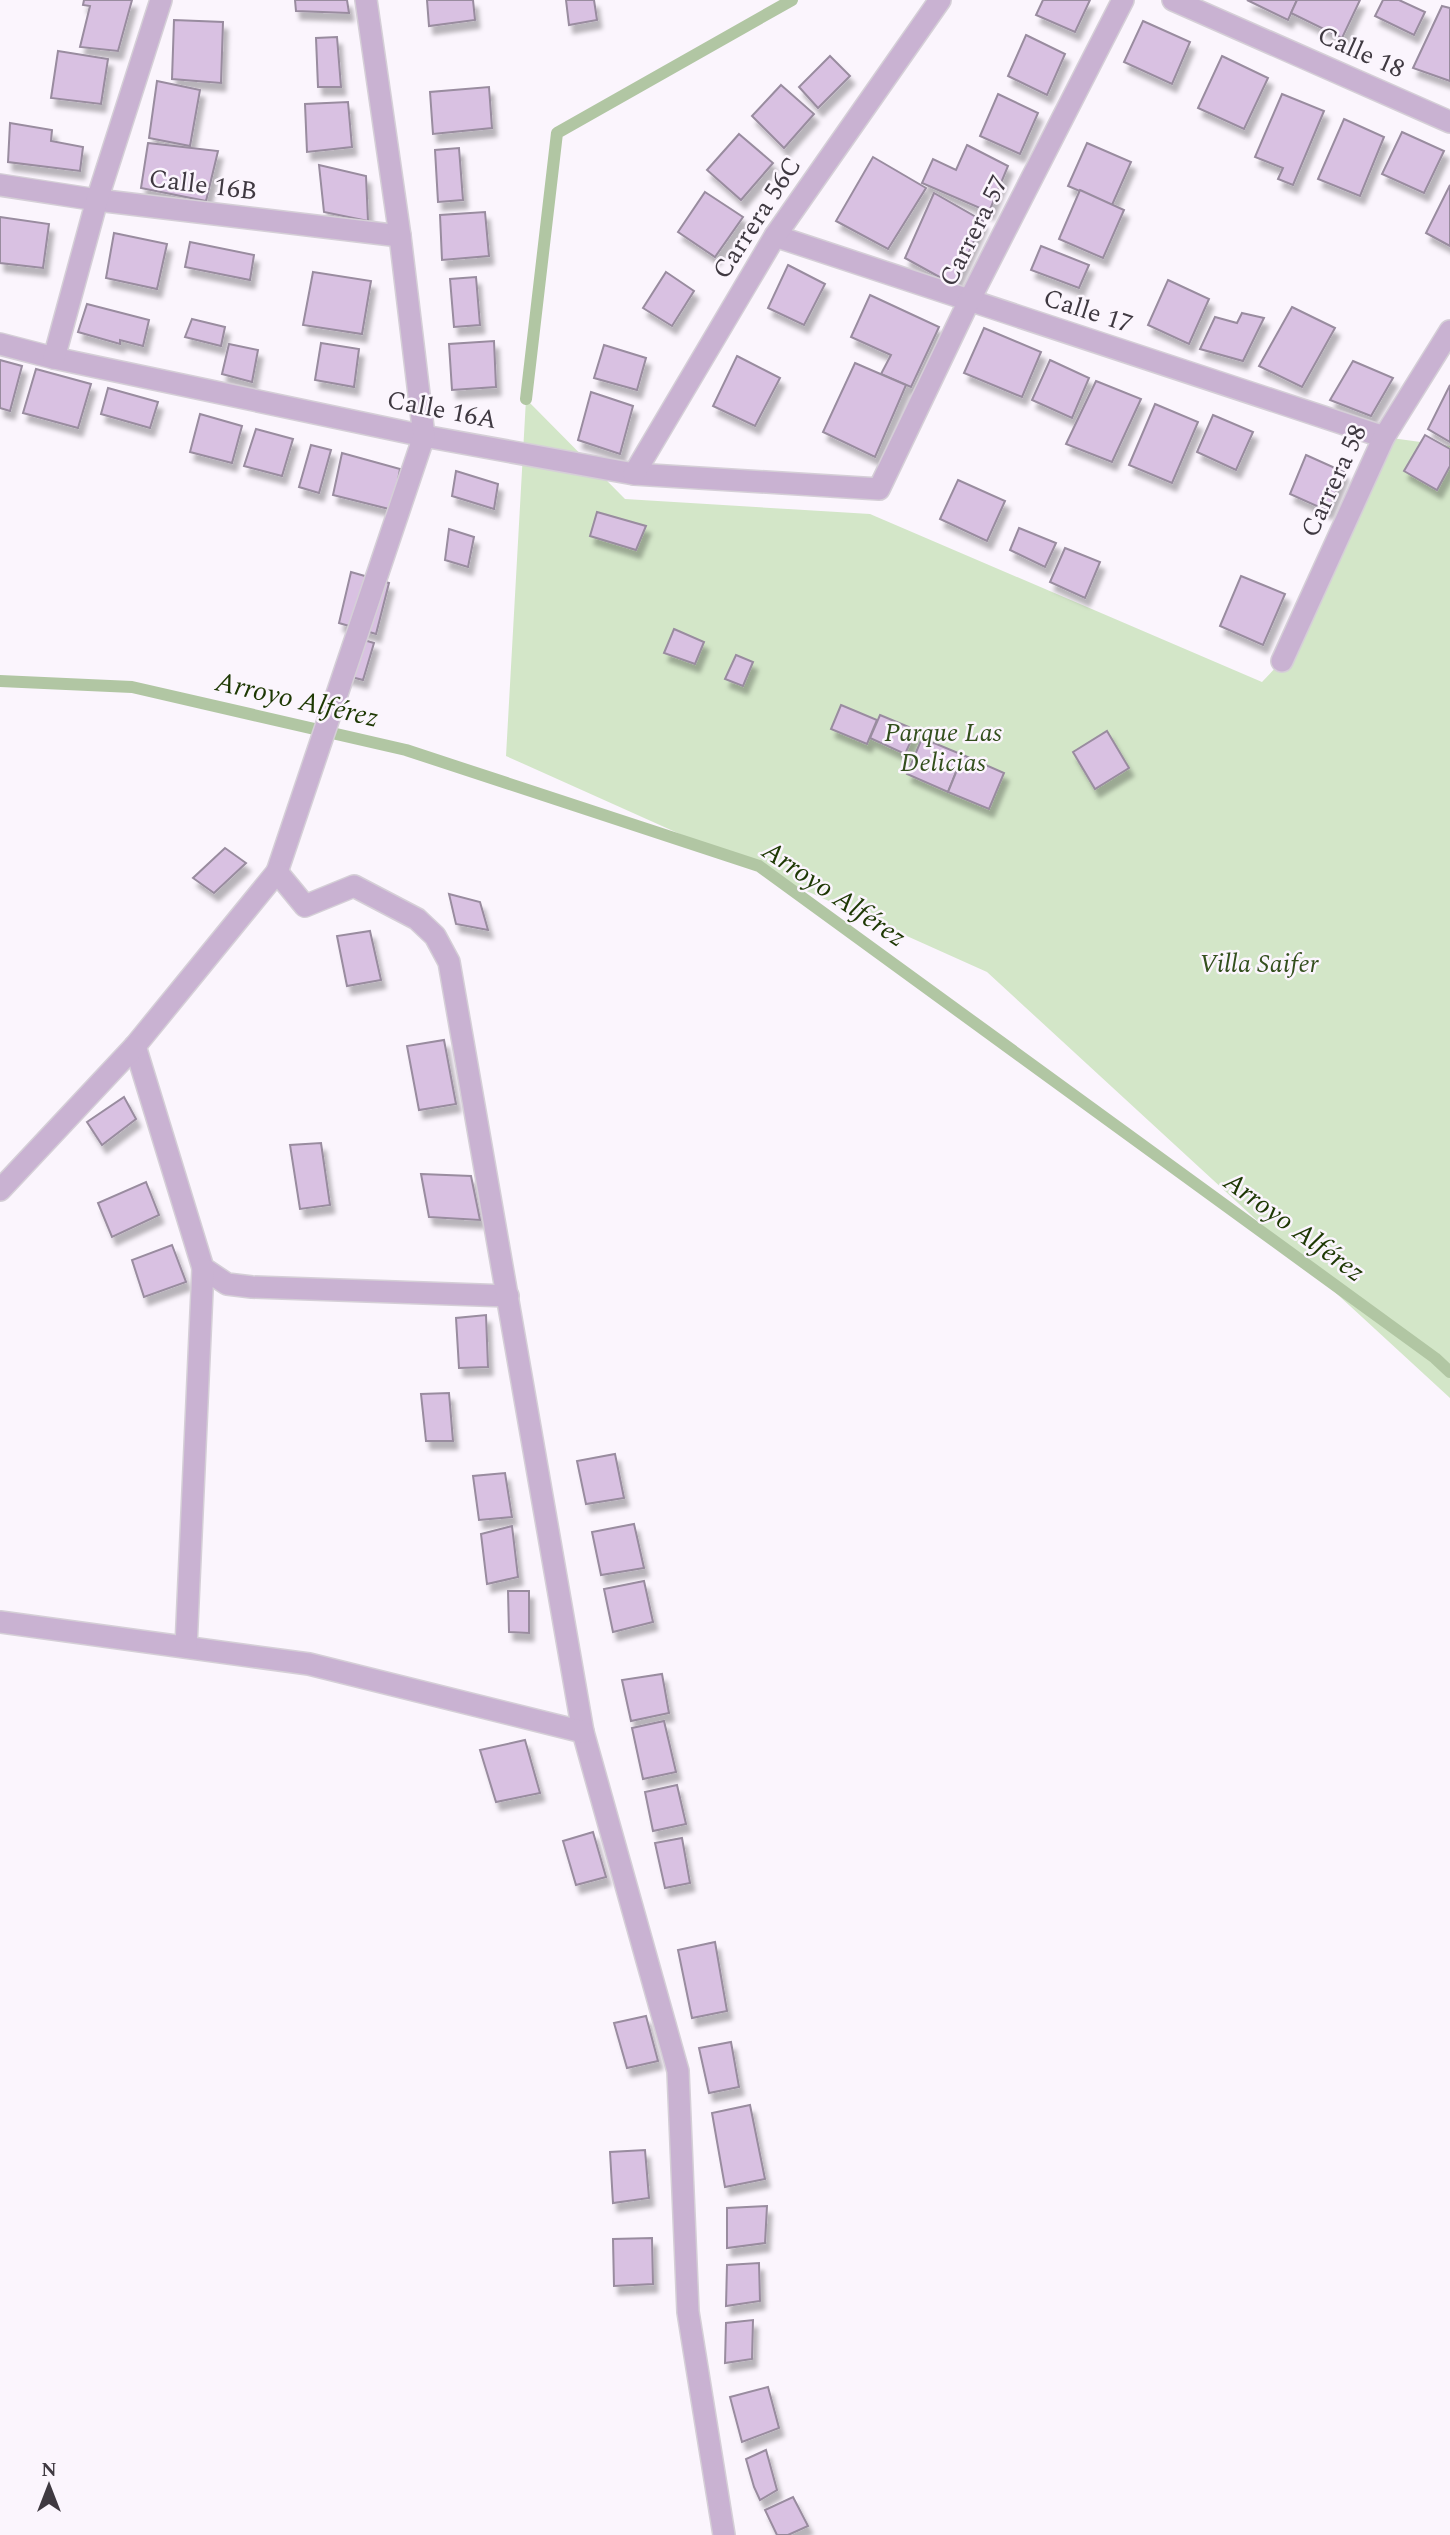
<svg xmlns="http://www.w3.org/2000/svg" width="1450" height="2535" font-family="Spectral,serif">
<defs>
<filter id="shadow"><feDropShadow dx="4.5" dy="8" stdDeviation="2" flood-color="#0004"/></filter>
</defs>
<rect width="100%" height="100%" fill="#fbf5fd"/>
<polygon fill="#d3e6c8" points="526,399 625,499 870,514 1262,682 1282,661 1384,437 1450,446 1450,1398 987,972 506,756"/>
<g fill="none" stroke-linecap="round" stroke-linejoin="round">
<g stroke="#b1c6a3" stroke-width="12">
<polyline points="526,399 557,133 792,0"/>
<polyline points="0,681 132,687 406,750 759,866 1435,1358 1450,1372"/>
</g>
</g>
<g fill="#d9c1e2" stroke="#998c9f" stroke-width="2" filter="url(#shadow)">
<polygon points="84,0 132,0 118,51 80,47 90,6 83,5"/>
<polygon points="295,0 347,0 349,13 296,11"/>
<polygon points="427,0 473,0 475,20 429,26"/>
<polygon points="566,0 594,0 597,20 569,25"/>
<polygon points="1043,0 1090,0 1075,32 1036,15"/>
<polygon points="1247,0 1297,0 1288,20"/>
<polygon points="1297,0 1360,0 1342,38 1291,13"/>
<polygon points="1383,0 1399,0 1425,12 1414,35 1375,16"/>
<polygon points="1442,6 1450,8 1450,81 1413,68"/>
<polygon points="174,20 223,22 221,83 172,79"/>
<polygon points="1143,21 1190,42 1172,84 1124,62"/>
<polygon points="1026,35 1065,54 1047,95 1008,76"/>
<polygon points="337,37 341,87 318,87 316,38"/>
<polygon points="58,51 108,59 101,104 51,98"/>
<polygon points="830,56 850,76 818,108 799,87"/>
<polygon points="1222,56 1268,78 1244,129 1198,108"/>
<polygon points="157,81 200,90 190,146 149,138"/>
<polygon points="781,85 814,114 784,148 752,116"/>
<polygon points="489,87 492,128 433,134 430,92"/>
<polygon points="998,94 1038,113 1020,154 980,136"/>
<polygon points="1282,94 1324,111 1293,185 1278,179 1283,168 1255,157"/>
<polygon points="348,102 352,147 307,152 305,104"/>
<polygon points="1344,119 1384,137 1360,196 1318,179"/>
<polygon points="10,123 52,130 51,141 83,147 80,171 8,162"/>
<polygon points="1402,132 1444,151 1424,193 1382,174"/>
<polygon points="739,134 773,163 741,200 707,170"/>
<polygon points="148,143 218,151 206,201 141,188"/>
<polygon points="1087,143 1131,162 1112,205 1068,186"/>
<polygon points="967,145 1008,166 989,212 922,183 933,159 956,170"/>
<polygon points="459,148 463,200 438,202 435,150"/>
<polygon points="873,157 926,188 888,249 836,221"/>
<polygon points="319,165 366,176 368,221 324,212"/>
<polygon points="1450,185 1450,246 1426,233"/>
<polygon points="1080,190 1124,210 1103,258 1059,239"/>
<polygon points="705,192 743,217 715,257 678,232"/>
<polygon points="934,193 983,221 954,285 905,258"/>
<polygon points="485,212 489,256 442,260 440,215"/>
<polygon points="0,217 49,224 43,268 0,263"/>
<polygon points="114,233 167,244 157,289 106,278"/>
<polygon points="190,242 254,255 250,280 185,267"/>
<polygon points="1041,246 1089,265 1079,288 1031,270"/>
<polygon points="788,265 825,284 804,325 768,308"/>
<polygon points="313,272 371,281 362,334 303,325"/>
<polygon points="666,272 694,291 672,326 643,308"/>
<polygon points="476,277 480,325 454,327 450,279"/>
<polygon points="1168,280 1209,299 1189,344 1148,325"/>
<polygon points="870,295 939,327 911,387 881,374 891,355 851,337"/>
<polygon points="87,304 149,320 143,346 120,340 120,344 78,332"/>
<polygon points="1292,307 1335,328 1302,387 1259,366"/>
<polygon points="1242,313 1264,318 1243,361 1200,349 1215,317 1237,323"/>
<polygon points="192,319 225,327 221,346 185,337"/>
<polygon points="984,328 1041,352 1022,397 964,373"/>
<polygon points="494,341 496,387 452,390 449,344"/>
<polygon points="321,343 359,349 354,387 315,380"/>
<polygon points="229,344 258,350 252,382 222,374"/>
<polygon points="604,345 646,358 637,390 594,378"/>
<polygon points="737,356 780,378 755,426 713,406"/>
<polygon points="0,360 22,366 10,411 0,408"/>
<polygon points="1050,360 1089,378 1072,418 1032,400"/>
<polygon points="1353,361 1393,378 1371,416 1330,400"/>
<polygon points="855,363 906,385 875,457 823,432"/>
<polygon points="36,369 91,384 78,428 23,413"/>
<polygon points="1096,381 1141,399 1112,462 1066,444"/>
<polygon points="1450,385 1450,442 1428,429"/>
<polygon points="108,388 158,402 150,428 101,414"/>
<polygon points="591,392 633,406 620,454 578,440"/>
<polygon points="1155,404 1198,422 1172,483 1129,465"/>
<polygon points="200,414 242,426 232,463 190,452"/>
<polygon points="1213,415 1253,432 1236,470 1197,452"/>
<polygon points="256,429 293,439 282,476 244,466"/>
<polygon points="1425,435 1450,449 1450,466 1437,490 1404,471"/>
<polygon points="311,445 331,450 319,493 299,487"/>
<polygon points="342,453 400,469 393,510 333,495"/>
<polygon points="1306,455 1344,472 1328,511 1290,494"/>
<polygon points="456,471 498,484 494,509 452,496"/>
<polygon points="958,480 1005,501 987,541 940,519"/>
<polygon points="597,512 646,526 636,550 590,536"/>
<polygon points="1019,528 1056,543 1045,567 1010,550"/>
<polygon points="449,529 474,537 468,567 445,560"/>
<polygon points="1065,548 1100,562 1085,598 1050,582"/>
<polygon points="351,572 389,583 376,634 339,623"/>
<polygon points="1241,576 1285,594 1263,645 1220,626"/>
<polygon points="674,629 704,642 695,664 664,653"/>
<polygon points="347,635 374,643 363,680 336,673"/>
<polygon points="736,655 753,662 743,686 725,679"/>
<polygon points="841,705 877,720 867,744 831,729"/>
<polygon points="880,715 916,730 905,754 870,738"/>
<polygon points="1107,731 1129,768 1095,789 1073,752"/>
<polygon points="922,738 963,755 948,792 907,774"/>
<polygon points="963,755 1004,773 989,809 948,792"/>
<polygon points="225,848 246,863 214,893 193,878"/>
<polygon points="449,894 480,902 488,930 456,924"/>
<polygon points="370,931 381,980 347,986 337,936"/>
<polygon points="444,1040 456,1104 419,1110 407,1046"/>
<polygon points="124,1097 136,1119 102,1145 87,1122"/>
<polygon points="321,1143 330,1205 300,1209 290,1145"/>
<polygon points="421,1174 471,1176 480,1220 429,1217"/>
<polygon points="146,1182 159,1215 112,1237 98,1203"/>
<polygon points="172,1245 186,1282 144,1297 132,1260"/>
<polygon points="486,1315 488,1367 459,1368 456,1318"/>
<polygon points="449,1393 453,1441 426,1441 421,1394"/>
<polygon points="615,1454 624,1498 586,1504 577,1461"/>
<polygon points="505,1473 512,1517 479,1520 473,1476"/>
<polygon points="634,1524 644,1568 601,1575 592,1532"/>
<polygon points="512,1526 518,1577 487,1584 481,1534"/>
<polygon points="644,1581 653,1622 613,1632 604,1589"/>
<polygon points="508,1591 529,1591 529,1633 509,1632"/>
<polygon points="662,1674 669,1713 631,1721 622,1680"/>
<polygon points="664,1721 676,1772 643,1779 632,1728"/>
<polygon points="525,1740 540,1793 496,1802 480,1750"/>
<polygon points="677,1785 686,1824 653,1831 645,1792"/>
<polygon points="593,1832 606,1877 576,1885 563,1841"/>
<polygon points="682,1838 690,1883 665,1888 655,1843"/>
<polygon points="715,1942 727,2011 692,2018 678,1950"/>
<polygon points="646,2016 658,2061 627,2068 614,2023"/>
<polygon points="731,2042 739,2087 709,2093 699,2048"/>
<polygon points="750,2105 765,2179 725,2187 712,2113"/>
<polygon points="645,2150 649,2198 613,2203 610,2152"/>
<polygon points="767,2206 765,2243 727,2248 727,2208"/>
<polygon points="652,2238 653,2284 614,2286 613,2239"/>
<polygon points="759,2263 760,2301 726,2306 727,2265"/>
<polygon points="753,2320 752,2359 725,2363 726,2323"/>
<polygon points="768,2387 779,2428 742,2442 730,2397"/>
<polygon points="766,2450 777,2490 760,2500 754,2487 746,2459"/>
<polygon points="793,2497 808,2526 788,2535 777,2535 765,2510"/>
</g>
<g fill="none" stroke-linecap="round" stroke-linejoin="round">
<defs>
<g id="street">
<polyline points="1173,0 1450,122"/>
<polyline points="0,185 97,200 400,236"/>
<polyline points="775,236 1384,437"/>
<polyline points="0,344 54,358 424,436 634,474 879,489 969,301 1123,0"/>
<polyline points="54,358 97,200 161,0"/>
<polyline points="634,474 775,236 940,0"/>
<polyline points="1282,661 1384,437 1450,331"/>
<polyline points="277,872 424,436 400,236 366,0"/>
<polyline points="135,1046 203,1268 227,1284 252,1287 508,1296"/>
<polyline points="0,1190 135,1046 277,872 305,906 354,886 417,919 435,936 449,962 583,1732 678,2071 688,2312 724,2535"/>
<polyline points="0,1622 309,1664 583,1732"/>
<polyline points="186,1647 203,1268"/>
</g>
</defs>
<use href="#street" stroke="#d5cfd7" stroke-width="24"/>
<use href="#street" stroke="#c9b2d2" stroke-width="21"/>
</g>
<g text-anchor="middle" dominant-baseline="central" stroke-width="5" stroke-linejoin="round" paint-order="stroke">
<g font-size="26" fill="#3f3941" stroke="#fbf5fd">
<text transform="translate(1361 52) rotate(24)">Calle 18</text>
<text transform="translate(203 185) rotate(7)">Calle 16B</text>
<text transform="translate(757 218) rotate(-57)">Carrera 56C</text>
<text transform="translate(974 231) rotate(-63)">Carrera 57</text>
<text transform="translate(1088 311) rotate(18)">Calle 17</text>
<text transform="translate(442 410) rotate(11)">Calle 16A</text>
<text transform="translate(1334 481) rotate(-65)">Carrera 58</text>
</g>
<g font-size="26" font-style="italic" fill="#334f1d" stroke="#fbf5fd">
<text x="943" y="733">Parque Las<tspan x="943" dy="30">Delicias</tspan></text>
<text x="1259" y="964">Villa Saifer</text>
</g>
<g font-size="28" font-style="italic" fill="#1d3803" stroke="#fbf5fd">
<text transform="translate(297 700) rotate(13)">Arroyo Alférez</text>
<text transform="translate(834 894) rotate(34)">Arroyo Alférez</text>
<text transform="translate(1294 1227) rotate(36)">Arroyo Alférez</text>
</g>
</g>
<g transform="translate(49 2486)" stroke="#fbf5fd" stroke-width="5" paint-order="stroke">
<path d="M0-5L12 26L0 18L-12 26Z" fill="#3f3941"/>
<text y="-10" font-size="19" font-weight="bold" text-anchor="middle" fill="#3f3941">N</text>
</g>
</svg>
